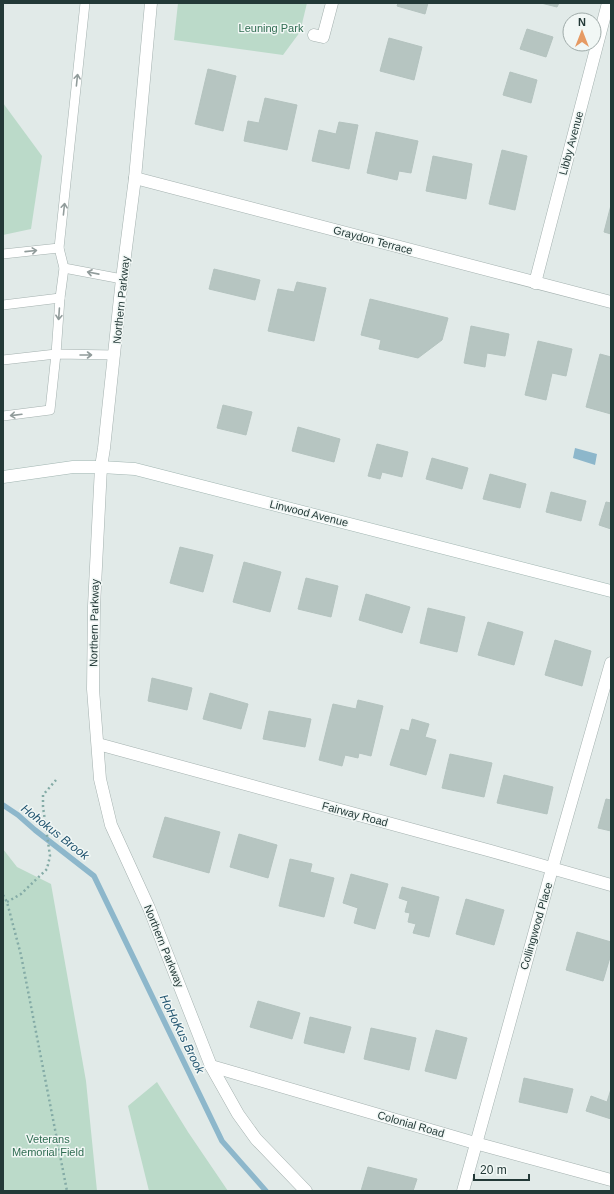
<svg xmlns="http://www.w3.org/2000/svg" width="614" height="1194" font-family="Helvetica,sans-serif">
<rect width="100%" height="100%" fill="#e1eae8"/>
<g fill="#bbdac9">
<polygon points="178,3 307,3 300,32 283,55 174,40"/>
<polygon points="3,103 42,156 31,229 3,235"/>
<polygon points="3,849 17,867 51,884 86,1081 97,1191 3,1191"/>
<polygon points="157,1082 188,1132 228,1191 149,1191 128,1106"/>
</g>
<polygon fill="#8db7cb" points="575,448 597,454 595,465 573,458"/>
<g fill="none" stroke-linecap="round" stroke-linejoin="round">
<polyline stroke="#8db7cb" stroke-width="5.5" points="3,805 18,815 35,830 94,876 222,1141 266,1191"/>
</g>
<g fill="#b6c5c1" stroke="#b4c3bf">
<polygon points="398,3 428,3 425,14 397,6"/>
<polygon points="541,3 559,3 557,7"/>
<polygon points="527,29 553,37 546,57 520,49"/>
<polygon points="389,38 422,47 414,80 380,71"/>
<polygon points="208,69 236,76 223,131 195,124"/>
<polygon points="510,72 537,80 531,103 503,95"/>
<polygon points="265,98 297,105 287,150 244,141 248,121 259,123"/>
<polygon points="339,122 358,125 349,169 312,161 319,130 336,134"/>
<polygon points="376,132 418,141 411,173 399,171 397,180 367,173"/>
<polygon points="502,150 527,156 515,210 489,204"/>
<polygon points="433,156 472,164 466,199 426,191"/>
<polygon points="611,205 611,234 604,232"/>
<polygon points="214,269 260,280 255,300 209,289"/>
<polygon points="297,282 326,288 314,341 268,331 278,289 294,292"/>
<polygon points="370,299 448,318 442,340 418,358 379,349 381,340 361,335"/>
<polygon points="471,326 509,334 505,356 487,353 485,367 464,363"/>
<polygon points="538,341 572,349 566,376 552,373 546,400 525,395"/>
<polygon points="600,354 611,357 611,414 586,407"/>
<polygon points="223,405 252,412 246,435 217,428"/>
<polygon points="298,427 340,439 334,462 292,451"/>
<polygon points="377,444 408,452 402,477 382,472 380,479 368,476"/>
<polygon points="432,458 468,468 462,489 426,479"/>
<polygon points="490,474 526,484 520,508 483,499"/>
<polygon points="551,492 586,501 581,521 546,512"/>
<polygon points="606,502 611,503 611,529 599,525"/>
<polygon points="180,547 213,555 203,592 170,583"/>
<polygon points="244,562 281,572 270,612 233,602"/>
<polygon points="306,578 338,586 331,617 298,609"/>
<polygon points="366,594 410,607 402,633 359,620"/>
<polygon points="428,608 465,617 457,652 420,643"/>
<polygon points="488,622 523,632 514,665 478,655"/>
<polygon points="555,640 591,651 582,686 545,675"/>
<polygon points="152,678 192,688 187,710 148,701"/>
<polygon points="210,693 248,704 241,729 203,719"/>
<polygon points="358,700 383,706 371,756 359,753 358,758 345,755 342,766 319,760 333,704 356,709"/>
<polygon points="269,711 311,719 305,747 263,739"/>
<polygon points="412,719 429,724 425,737 436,740 426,775 390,765 401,729 409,731"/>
<polygon points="450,754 492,763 484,797 442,788"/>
<polygon points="504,775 553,787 547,814 497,803"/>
<polygon points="606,799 611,800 611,831 598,828"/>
<polygon points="165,817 220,832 209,873 153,857"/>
<polygon points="239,834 277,845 268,878 230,867"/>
<polygon points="290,859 312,864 310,872 334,878 324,917 279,906"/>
<polygon points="351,874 388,884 375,929 354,923 358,908 343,903"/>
<polygon points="402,887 439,897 429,937 413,933 416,924 408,922 410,913 405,912 408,901 399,898"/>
<polygon points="466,899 504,910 494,945 456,934"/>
<polygon points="577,932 611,942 611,954 603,981 566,970"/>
<polygon points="258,1001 300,1013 292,1039 250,1027"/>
<polygon points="310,1017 351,1027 344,1053 304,1043"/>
<polygon points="371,1028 416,1038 409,1070 364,1059"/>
<polygon points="436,1030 467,1038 456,1079 425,1071"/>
<polygon points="524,1078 573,1089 567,1113 519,1102"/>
<polygon points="611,1089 611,1119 586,1111 591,1096 607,1102"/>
<polygon points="368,1167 417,1179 413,1191 361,1191"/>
</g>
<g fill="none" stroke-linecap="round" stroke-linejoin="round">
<defs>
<g id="service">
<polyline points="3,254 59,248"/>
<polyline points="64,268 122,279"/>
<polyline points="3,305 60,298"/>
<polyline points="3,360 56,354 115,355"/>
<polyline points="3,416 50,410 56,354 60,298 64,268 59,248 85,3"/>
</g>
<g id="minor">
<polyline points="151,3 135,178 122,279 104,448 101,467 94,606 93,689 100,779 111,825 149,908 211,1066 238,1114 256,1139 306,1191"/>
<polyline points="314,35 323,37 332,3"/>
<polyline points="135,178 611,302"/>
<polyline points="535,283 608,3"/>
<polyline points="98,744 491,851 611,885"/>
<polyline points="211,1066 475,1143 611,1180"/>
<polyline points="463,1191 552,869 611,663"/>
</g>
<polyline id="secondary" points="3,477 73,467 101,467 135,469 611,591"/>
</defs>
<use href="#service" stroke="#a4b1af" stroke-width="10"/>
<use href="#minor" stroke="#a4b1af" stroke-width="13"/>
<use href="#secondary" stroke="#a1b5b1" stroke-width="13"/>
<g stroke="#84aba6" stroke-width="2.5" stroke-dasharray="2 3" stroke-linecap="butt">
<polyline points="3,895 7,902 21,955 67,1191"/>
<polyline points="7,902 21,894 47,869 50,856 43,807 43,795 56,780"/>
</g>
<use href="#service" stroke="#fff" stroke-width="9"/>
<use href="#minor" stroke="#fff" stroke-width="12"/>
<use href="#secondary" stroke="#fff" stroke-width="12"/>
</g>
<defs><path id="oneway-shaft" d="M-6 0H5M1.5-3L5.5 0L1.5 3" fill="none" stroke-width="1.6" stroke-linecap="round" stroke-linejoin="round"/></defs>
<g stroke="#919c9b">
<use href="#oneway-shaft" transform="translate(77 80) rotate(-84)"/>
<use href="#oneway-shaft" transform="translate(64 209) rotate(-84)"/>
<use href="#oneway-shaft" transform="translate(31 251) rotate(-6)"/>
<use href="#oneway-shaft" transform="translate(93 273) rotate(-169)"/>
<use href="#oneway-shaft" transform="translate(59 314) rotate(94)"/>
<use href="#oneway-shaft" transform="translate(86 355)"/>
<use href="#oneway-shaft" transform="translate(16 415) rotate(173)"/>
</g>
<g text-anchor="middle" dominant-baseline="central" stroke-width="3" stroke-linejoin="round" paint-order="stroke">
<g font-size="11" fill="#306d52" stroke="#f1f7f5">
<text x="271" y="28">Leuning Park</text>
<text x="48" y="1139">Veterans<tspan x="48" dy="13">Memorial Field</tspan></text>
</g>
<g font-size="11" fill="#233937" stroke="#f1f7f5">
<text transform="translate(571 143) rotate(-75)">Libby Avenue</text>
<text transform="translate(373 240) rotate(15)">Graydon Terrace</text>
<text transform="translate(121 300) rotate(-84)">Northern Parkway</text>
<text transform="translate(309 513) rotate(14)">Linwood Avenue</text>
<text transform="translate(94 623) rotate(-89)">Northern Parkway</text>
<text transform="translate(355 814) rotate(15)">Fairway Road</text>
<text transform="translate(536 926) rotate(-74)">Collingwood Place</text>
<text transform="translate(164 946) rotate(68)">Northern Parkway</text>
<text transform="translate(411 1124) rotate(16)">Colonial Road</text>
</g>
<g font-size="12" font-style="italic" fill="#225570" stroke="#f1f7f5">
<text transform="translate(55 832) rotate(38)">Hohokus Brook</text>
<text transform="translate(182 1034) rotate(64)">HoHoKus Brook</text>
</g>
</g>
<rect width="614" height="1194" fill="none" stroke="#233937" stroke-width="8"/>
<g transform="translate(582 32)"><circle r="19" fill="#f1f7f5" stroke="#9faba9"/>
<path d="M0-3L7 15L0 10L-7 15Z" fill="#e69a63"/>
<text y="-6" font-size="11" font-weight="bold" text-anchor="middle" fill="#233937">N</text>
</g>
<path d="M474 1174v6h55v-6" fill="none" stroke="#233937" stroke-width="2"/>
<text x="480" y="1174" font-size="12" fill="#233937" stroke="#f1f7f5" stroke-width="3" paint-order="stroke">20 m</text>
</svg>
